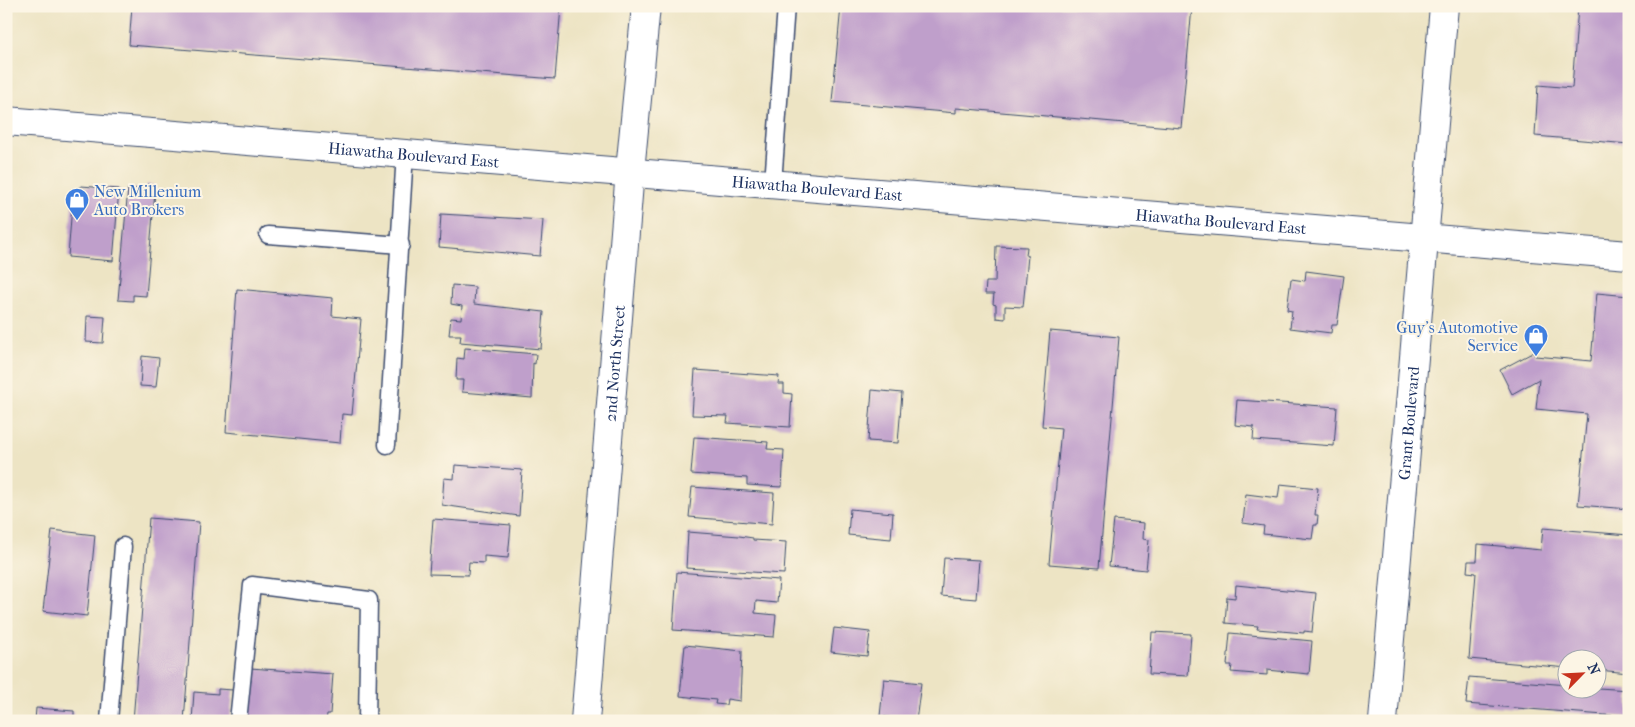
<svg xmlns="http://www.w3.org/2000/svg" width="1635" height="727" font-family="'IM FELL French Canon',serif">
<rect width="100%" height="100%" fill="#fcf5e5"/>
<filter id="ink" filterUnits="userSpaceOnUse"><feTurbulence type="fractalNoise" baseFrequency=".02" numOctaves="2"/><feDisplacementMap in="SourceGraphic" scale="10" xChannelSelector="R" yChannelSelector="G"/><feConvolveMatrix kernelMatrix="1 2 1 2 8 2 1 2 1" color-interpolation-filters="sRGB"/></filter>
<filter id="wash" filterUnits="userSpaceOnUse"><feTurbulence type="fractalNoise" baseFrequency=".0096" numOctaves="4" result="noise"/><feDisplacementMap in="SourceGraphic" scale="20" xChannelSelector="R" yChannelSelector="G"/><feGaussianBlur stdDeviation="1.12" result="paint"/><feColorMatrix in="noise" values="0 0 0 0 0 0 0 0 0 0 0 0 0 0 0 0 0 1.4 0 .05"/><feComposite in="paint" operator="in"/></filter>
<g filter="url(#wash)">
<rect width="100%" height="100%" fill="#ede4c4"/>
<g id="blocks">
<g fill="#bf9fcb">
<polygon points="132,6 561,6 555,79 129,45"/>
<polygon points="841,6 1192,7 1181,128 956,108 956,113 832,102"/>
<polygon points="1578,6 1629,6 1629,144 1535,136 1538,85 1572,88"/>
<polygon points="147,184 154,185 155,191 146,296 133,295 133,301 118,300 128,188 146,190"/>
<polygon points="81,186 119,189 113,261 68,257 73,192"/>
<polygon points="441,214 543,220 540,256 439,247"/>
<polygon points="996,246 1027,247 1026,256 1028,256 1023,307 1005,306 1005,319 996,318 996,305 993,304 994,294 985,294 986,282 995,282"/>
<polygon points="1306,271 1344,276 1337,325 1332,325 1331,333 1290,328 1292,311 1287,310 1291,279 1305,281"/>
<polygon points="452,285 475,287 474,304 544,312 541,349 460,342 461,335 449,335 451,318 461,319 462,306 451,304"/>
<polygon points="237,289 333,298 332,316 361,319 352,415 342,414 340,443 226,432"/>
<polygon points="1597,293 1629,296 1629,509 1578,505 1587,414 1536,409 1539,379 1512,394 1500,370 1534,352 1535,356 1591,361"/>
<polygon points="87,316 105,317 103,343 86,342"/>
<polygon points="1050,331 1119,337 1099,568 1049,564 1061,428 1042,426"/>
<polygon points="465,348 536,354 535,364 533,363 532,398 462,392 463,380 456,380 457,358 464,359"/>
<polygon points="142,356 159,358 156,387 140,386"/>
<polygon points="695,370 779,376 778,384 784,384 784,393 792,394 790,427 727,423 728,416 692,415"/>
<polygon points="872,390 902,393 898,443 868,441"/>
<polygon points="1237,400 1337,407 1334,446 1253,440 1254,427 1235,425"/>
<polygon points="694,437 768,442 767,449 784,450 782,487 747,485 747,478 691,474"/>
<polygon points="455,465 522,470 519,516 442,505 444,478 454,479"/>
<polygon points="1280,484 1318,488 1315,515 1318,515 1317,525 1314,525 1312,539 1263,534 1264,526 1243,523 1246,494 1278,498"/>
<polygon points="692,487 774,493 772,524 689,517"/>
<polygon points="850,509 893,513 891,539 848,535"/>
<polygon points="149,518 199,522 184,721 133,721"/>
<polygon points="433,519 511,525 508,558 484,556 484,563 469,562 468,575 429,574"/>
<polygon points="1114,520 1144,523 1143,539 1149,540 1146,570 1109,566"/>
<polygon points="1543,528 1629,535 1629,673 1598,670 1598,660 1568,660 1568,668 1469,659 1476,573 1467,572 1468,561 1477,561 1478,544 1541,550"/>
<polygon points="52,530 95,535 87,616 43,611"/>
<polygon points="688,532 739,536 753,538 753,540 786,542 784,574 686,568"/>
<polygon points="944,558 979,560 976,599 941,596"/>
<polygon points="677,572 779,580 777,603 756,601 755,613 776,615 774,637 673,630"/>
<polygon points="1236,585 1316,593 1312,632 1304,631 1304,633 1257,629 1258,626 1225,623 1227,597 1235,598"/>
<polygon points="834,628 870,632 867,656 831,652"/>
<polygon points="1152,632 1191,634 1188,676 1149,674"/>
<polygon points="1230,633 1312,641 1309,674 1267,670 1267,675 1231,672 1232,665 1227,665"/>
<polygon points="685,645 742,651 740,701 727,699 726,705 715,704 716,700 680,696"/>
<polygon points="250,668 333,674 330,714 327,714 326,721 246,721"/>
<polygon points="1469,677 1568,685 1568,690 1598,688 1629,690 1629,717 1466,704"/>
<polygon points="884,679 921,683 916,721 880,716"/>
<polygon points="218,689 233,690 230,721 192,721 194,692 218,694"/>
<polygon points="36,708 74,711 74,721 35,721"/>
</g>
</g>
</g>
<g filter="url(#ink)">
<use href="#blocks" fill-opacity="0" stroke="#3a4a6d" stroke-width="1"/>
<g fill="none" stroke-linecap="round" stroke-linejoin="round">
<defs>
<g id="lane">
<polyline points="773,183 786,6"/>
<polyline points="268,235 401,245"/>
<polyline points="387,445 405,153"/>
<polyline points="109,721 123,546"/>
<polyline points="238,721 252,585 369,600 367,721"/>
</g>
<g id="street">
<path id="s1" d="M 585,721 L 630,171 L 646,6"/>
</g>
<g id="secondary">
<path id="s2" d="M 6,121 L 1629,255"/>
<path id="s3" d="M 1383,721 L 1444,6"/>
</g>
</defs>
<use href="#lane" stroke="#3a4a6d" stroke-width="19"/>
<use href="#street" stroke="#3a4a6d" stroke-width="30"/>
<use href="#secondary" stroke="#3a4a6d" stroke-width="30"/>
<use href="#lane" stroke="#fff" stroke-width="16"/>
<use href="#street" stroke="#fff" stroke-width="28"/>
<use href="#secondary" stroke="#fff" stroke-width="28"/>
</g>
</g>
<defs>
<symbol id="shop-pin" viewBox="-11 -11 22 30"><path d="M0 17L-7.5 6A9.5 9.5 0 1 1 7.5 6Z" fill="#3f7fe0" stroke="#fcf5e5"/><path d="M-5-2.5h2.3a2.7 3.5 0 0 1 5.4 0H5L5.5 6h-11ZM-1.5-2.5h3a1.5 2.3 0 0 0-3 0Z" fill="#fff"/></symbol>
</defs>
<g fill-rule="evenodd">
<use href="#shop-pin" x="63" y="186" width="28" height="38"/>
<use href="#shop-pin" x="1522" y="322" width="28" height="38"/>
</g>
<g text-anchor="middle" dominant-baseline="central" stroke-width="4" stroke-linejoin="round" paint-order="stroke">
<g font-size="16" fill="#1b2f5e" stroke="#fcf5e5">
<text stroke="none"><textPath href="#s2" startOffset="409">Hiawatha Boulevard East</textPath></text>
<text stroke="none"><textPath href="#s2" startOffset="814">Hiawatha Boulevard East</textPath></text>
<text stroke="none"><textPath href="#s2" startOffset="1219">Hiawatha Boulevard East</textPath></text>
<text stroke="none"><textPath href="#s1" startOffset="359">2nd North Street</textPath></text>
<text stroke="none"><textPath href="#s3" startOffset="299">Grant Boulevard</textPath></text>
</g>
<g font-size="16" fill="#366cbe" stroke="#fcf5e5" text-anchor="start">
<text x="94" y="191">New Millenium<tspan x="94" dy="18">Auto Brokers</tspan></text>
<text x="1518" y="327" text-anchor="end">Guy's Automotive<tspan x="1518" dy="18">Service</tspan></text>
</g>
</g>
<rect width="1635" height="727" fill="none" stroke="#fcf5e5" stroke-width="25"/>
<g transform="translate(1582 674) rotate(66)"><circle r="24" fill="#fcf5e5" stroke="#a2a6af"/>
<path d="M0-4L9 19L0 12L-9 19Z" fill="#c8321e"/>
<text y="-8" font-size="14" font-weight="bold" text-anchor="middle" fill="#1b2f5e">N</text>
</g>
</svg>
